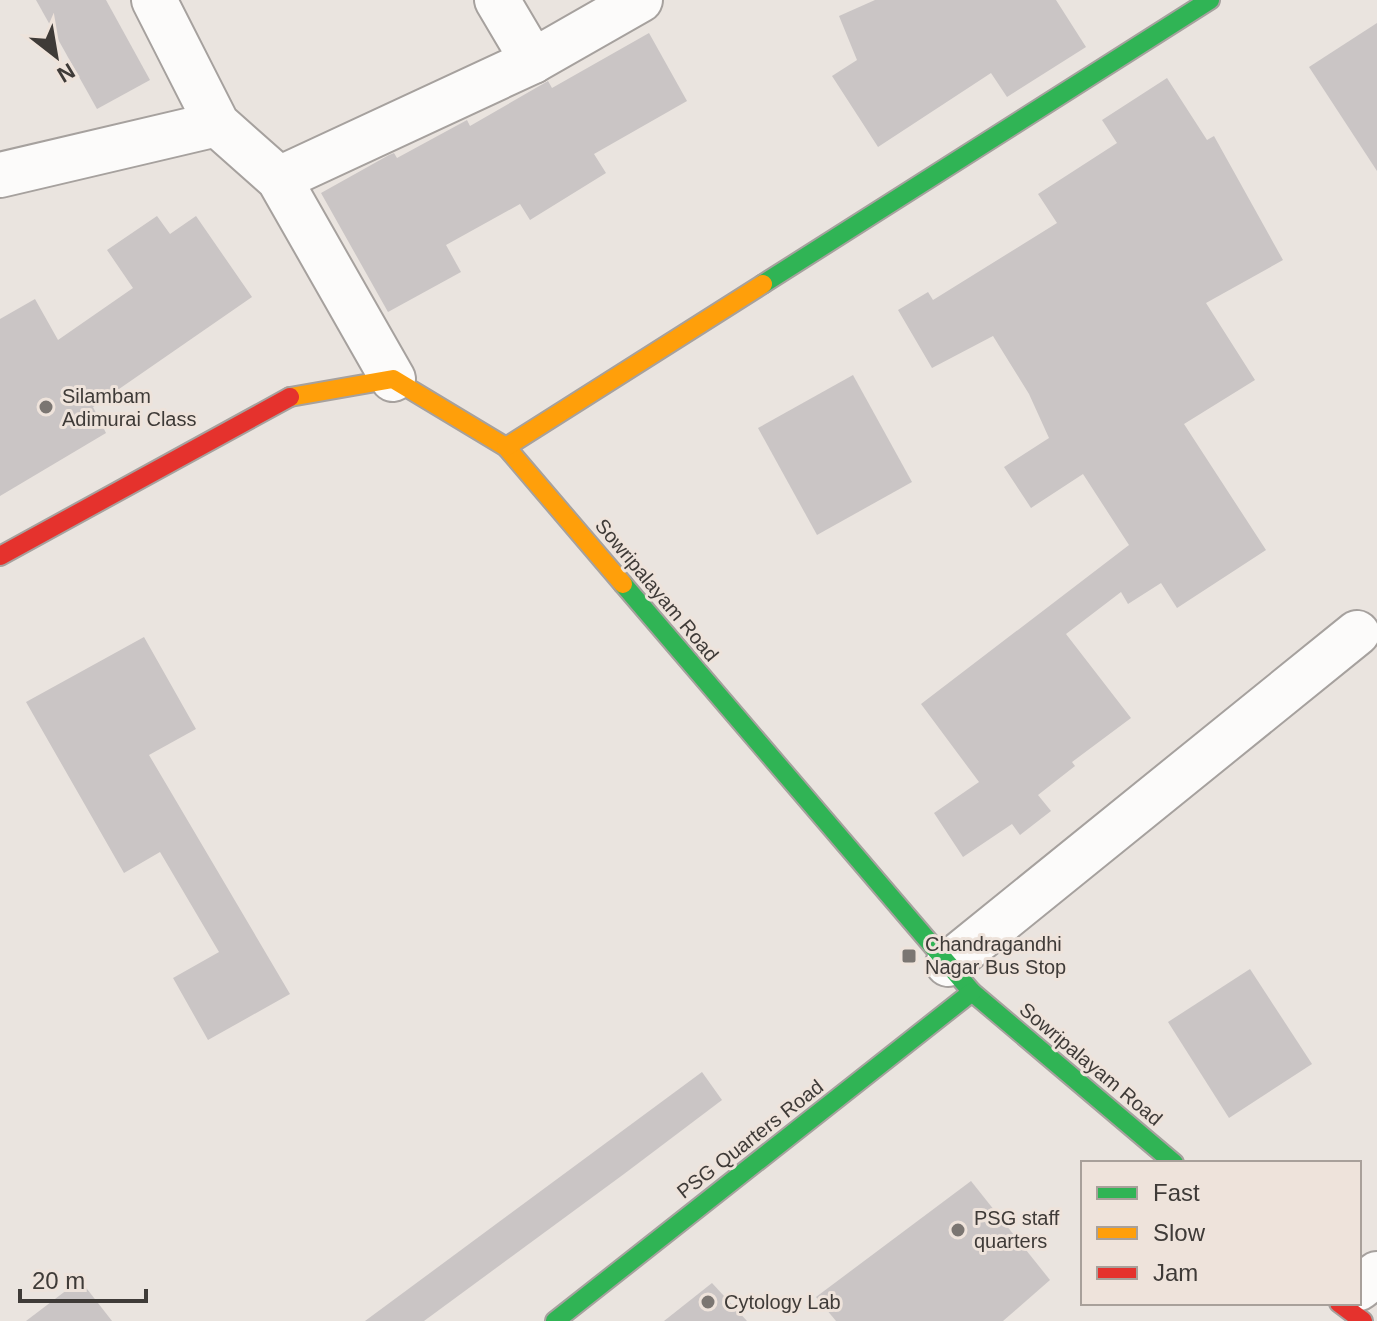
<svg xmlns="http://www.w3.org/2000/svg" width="1377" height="1321" font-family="Arial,sans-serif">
<rect width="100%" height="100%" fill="#eae4df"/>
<g fill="#cac5c5">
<polygon points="36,0 106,0 150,80 97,109"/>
<polygon points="875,0 1056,0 1086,47 1007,97 991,73 878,147 832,76 857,60 839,16"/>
<polygon points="1377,23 1377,171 1309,67"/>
<polygon points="649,33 687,101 594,154 606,173 530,220 520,204 446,245 461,272 388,312 321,193 389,155 394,153 397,158 467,120 470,126 548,81 552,88"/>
<polygon points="1167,78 1207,140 1214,136 1283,260 1206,303 1255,380 1184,424 1266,550 1177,608 1161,583 1128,604 1121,592 1066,634 1131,718 1072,762 1075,766 1038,795 1051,811 1020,835 1012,824 963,857 934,813 979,782 921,704 1129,545 1083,474 1031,508 1004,467 1049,438 1029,394 993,336 932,368 898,310 928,292 933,300 1057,223 1038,194 1117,143 1102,120"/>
<polygon points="157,216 170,234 196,216 252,297 93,407 106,433 0,496 0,319 35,299 58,340 133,288 107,250"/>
<polygon points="853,375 912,482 817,535 758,428"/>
<polygon points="144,637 196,729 149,755 290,994 208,1040 173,978 219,952 160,852 124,873 26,702"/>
<polygon points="1250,969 1312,1064 1229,1118 1168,1022"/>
<polygon points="702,1072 722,1100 624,1174 424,1321 365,1321"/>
<polygon points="971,1181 1050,1280 1003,1321 836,1321 816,1297"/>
<polygon points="80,1280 112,1321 26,1321"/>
<polygon points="712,1283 747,1321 664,1321"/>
</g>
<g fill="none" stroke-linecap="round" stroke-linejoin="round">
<defs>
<g id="street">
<polyline points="154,0 217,124 279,179 393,379"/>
<polyline points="497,0 533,61"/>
<polyline points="0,175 217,124"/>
<polyline points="279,179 533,61 640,0"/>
<polyline points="948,964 1357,633"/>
<polyline points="1359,1288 1377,1274"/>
</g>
<g id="fast">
<polyline points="763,284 1210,0"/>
<polyline points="623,584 972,992 1174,1163"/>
<polyline points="555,1321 972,992"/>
</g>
<g id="slow">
<polyline points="290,397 393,379 506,447 623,584"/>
<polyline points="506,447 763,284"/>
</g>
<g id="jam">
<polyline points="0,556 290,397"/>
<polyline points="1339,1303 1363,1321"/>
</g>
</defs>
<use href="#street" stroke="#a6a19e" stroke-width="48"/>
<use href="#fast" stroke="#a6a19e" stroke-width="22"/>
<use href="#slow" stroke="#a6a19e" stroke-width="22"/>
<use href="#jam" stroke="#a6a19e" stroke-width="22"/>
<use href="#street" stroke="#fcfbfa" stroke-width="44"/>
<use href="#fast" stroke="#30b455" stroke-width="18"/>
<use href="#slow" stroke="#ff9f0a" stroke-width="18"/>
<use href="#jam" stroke="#e5322d" stroke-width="18"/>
</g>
<g fill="#7b7672" stroke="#eee3db" stroke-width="3">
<circle cx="46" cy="407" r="8"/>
<rect x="901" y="948" width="16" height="16" rx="4"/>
<circle cx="958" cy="1230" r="8"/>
<circle cx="708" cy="1302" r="8"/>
</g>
<g text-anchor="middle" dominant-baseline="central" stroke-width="6" stroke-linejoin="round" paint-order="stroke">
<g font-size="20" fill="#3f3b38" stroke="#eee3db" text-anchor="start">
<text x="62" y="396">Silambam<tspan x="62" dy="23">Adimurai Class</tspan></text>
<text x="925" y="944">Chandragandhi<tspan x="925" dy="23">Nagar Bus Stop</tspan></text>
<text x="974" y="1218">PSG staff<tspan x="974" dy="23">quarters</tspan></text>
<text x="724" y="1302">Cytology Lab</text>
</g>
<g font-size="20" fill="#3f3b38" stroke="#eee3db">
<text transform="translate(657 590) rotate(50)">Sowripalayam Road</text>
<text transform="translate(1091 1064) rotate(40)">Sowripalayam Road</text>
<text transform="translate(750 1139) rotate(-38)">PSG Quarters Road</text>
</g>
</g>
<rect x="1081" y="1161" width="280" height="144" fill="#eee3db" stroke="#a8a09a" stroke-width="2"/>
<rect x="1097" y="1187" width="40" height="12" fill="#30b455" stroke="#a8a09a" stroke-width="2"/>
<text x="1153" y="1201" font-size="24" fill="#3f3b38">Fast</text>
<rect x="1097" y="1227" width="40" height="12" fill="#ff9f0a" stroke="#a8a09a" stroke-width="2"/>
<text x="1153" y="1241" font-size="24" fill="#3f3b38">Slow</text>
<rect x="1097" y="1267" width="40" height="12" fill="#e5322d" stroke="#a8a09a" stroke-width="2"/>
<text x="1153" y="1281" font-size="24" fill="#3f3b38">Jam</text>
<g transform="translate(56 56) rotate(149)" stroke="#eee3db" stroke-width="6" paint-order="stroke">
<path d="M0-6L14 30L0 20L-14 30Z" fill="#3f3b38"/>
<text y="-12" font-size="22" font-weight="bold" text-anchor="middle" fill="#3f3b38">N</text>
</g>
<path d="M20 1289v12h126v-12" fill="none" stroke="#3f3b38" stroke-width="4"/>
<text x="32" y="1289" font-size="24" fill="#3f3b38" stroke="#eee3db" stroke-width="6" paint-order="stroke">20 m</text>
</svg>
